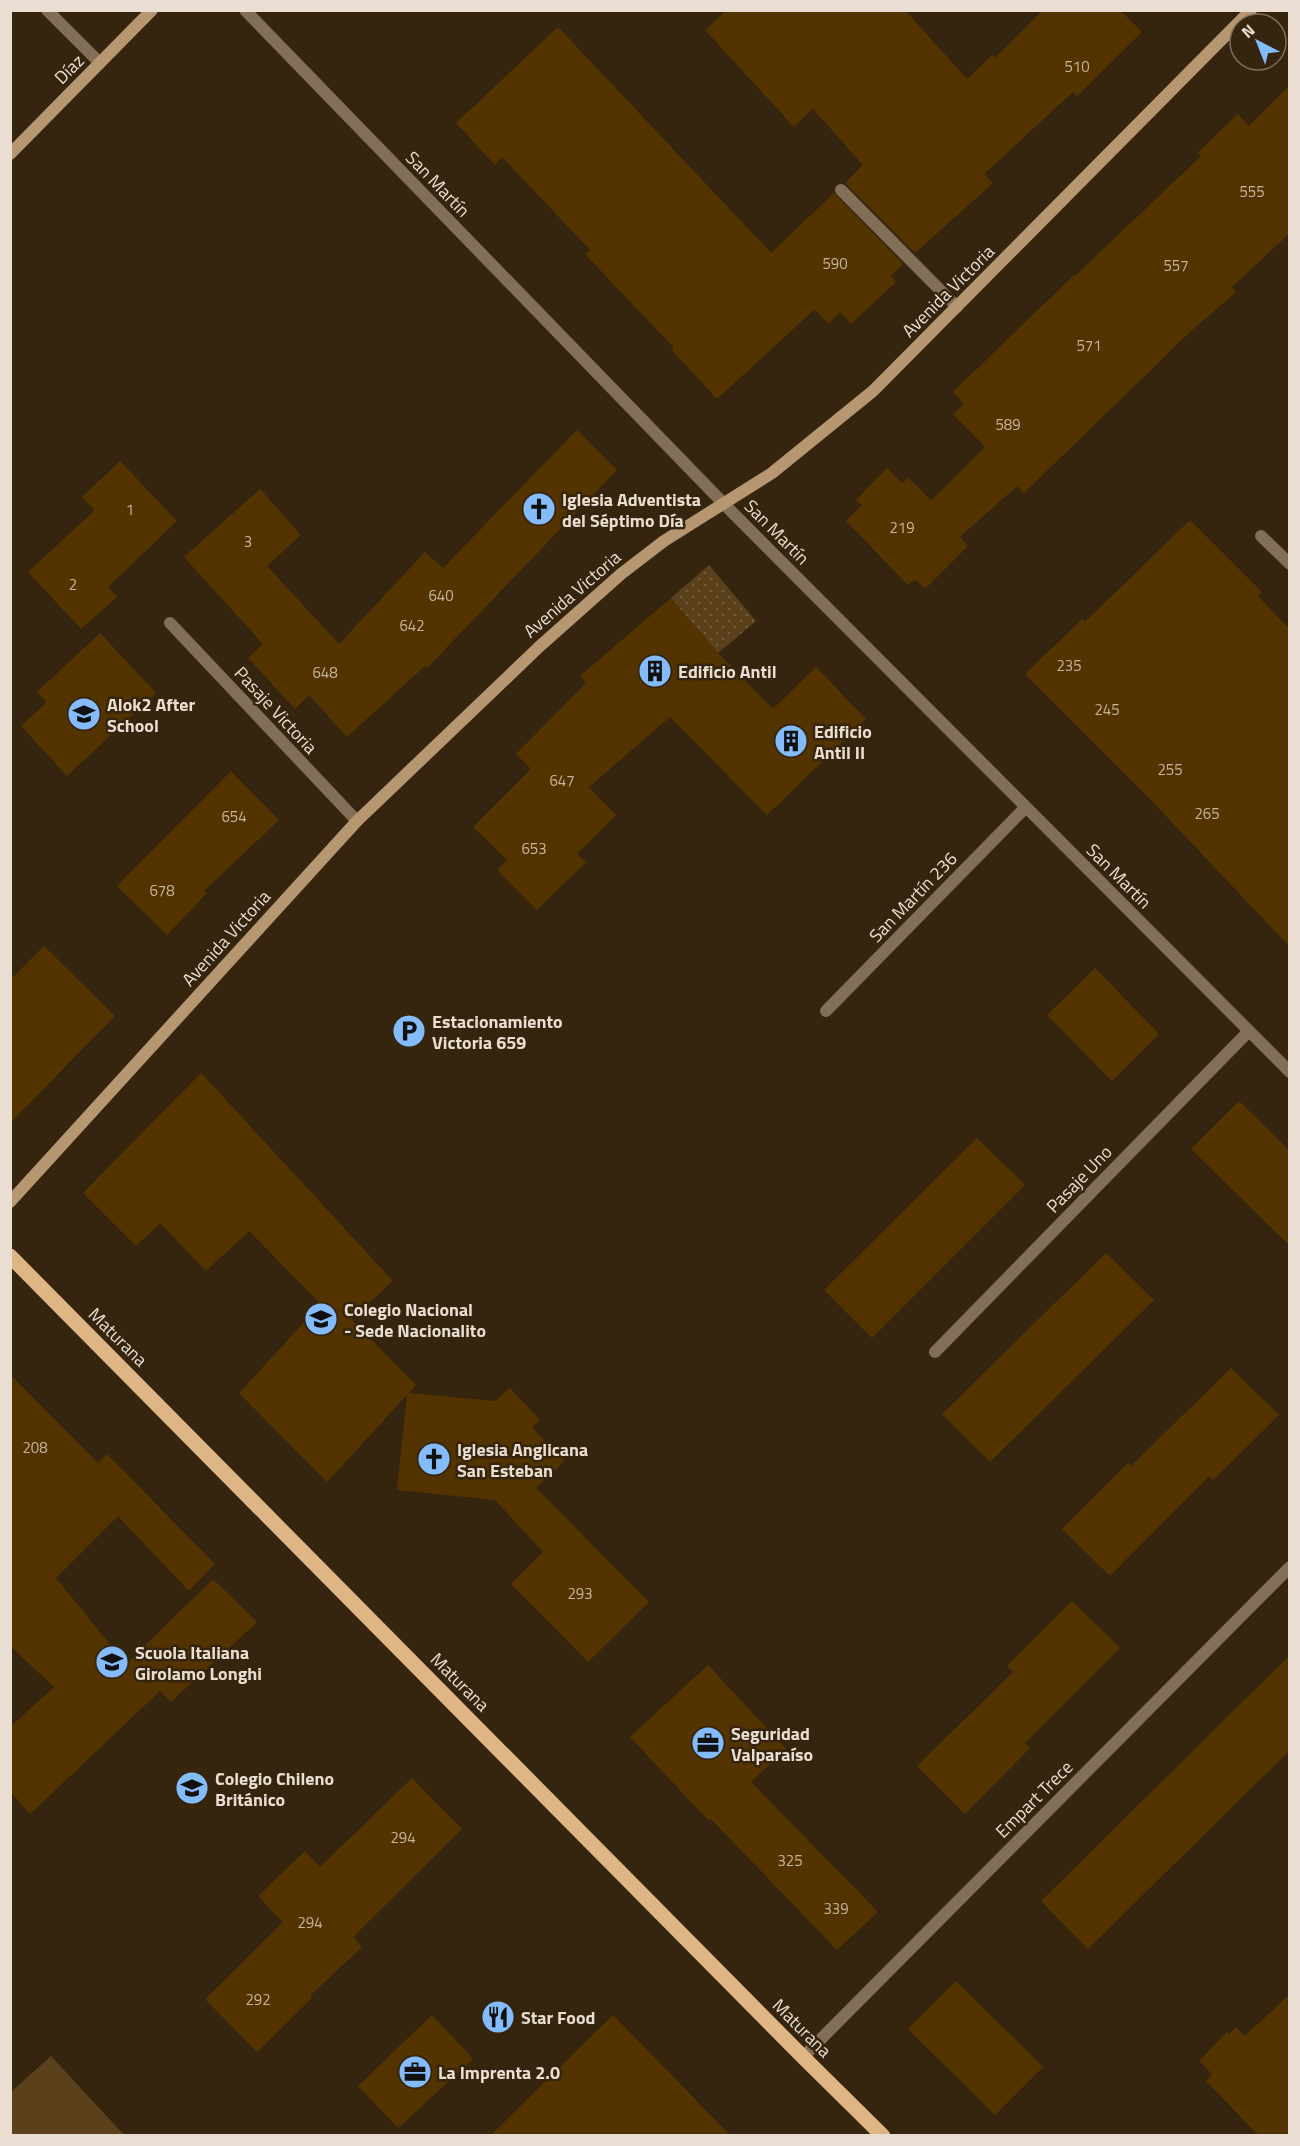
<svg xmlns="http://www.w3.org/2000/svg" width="1300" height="2146" font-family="'Titillium Web',sans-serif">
<defs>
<pattern id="grass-dots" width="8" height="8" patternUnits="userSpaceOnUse" patternTransform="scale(1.5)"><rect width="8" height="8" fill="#5a401b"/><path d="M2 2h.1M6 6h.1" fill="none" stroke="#725b3b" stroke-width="1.8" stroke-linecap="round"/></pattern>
</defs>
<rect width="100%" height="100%" fill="#35250f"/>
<polygon fill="url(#grass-dots)" points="709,565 756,621 718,653 671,598"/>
<polygon fill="#5a401b" points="51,2056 124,2135 11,2135 11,2092"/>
<g fill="#533400">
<polygon points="727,10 905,10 967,79 992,55 995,58 1043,10 1120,10 1142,32 1077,96 1073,92 984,174 993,183 915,253 845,183 863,165 813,109 794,127 705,30"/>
<polygon points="558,27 771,253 834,193 903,264 891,276 896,282 851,324 840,312 829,324 815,309 717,399 672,350 674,348 585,254 590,250 502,157 495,165 456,123"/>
<polygon points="1290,85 1290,233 1232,287 1236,292 1190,332 1024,493 1017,486 960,537 968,546 925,589 915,579 908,585 846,521 862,505 856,500 887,468 902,483 909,478 931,501 985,447 953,414 964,404 953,392 1074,275 1075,276 1201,156 1198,152 1238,114 1249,126"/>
<polygon points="577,430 617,470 427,668 425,666 347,737 309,695 295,709 248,658 263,644 184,557 260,489 301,535 267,566 339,644 425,552 443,568"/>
<polygon points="120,461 177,521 108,587 117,597 81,629 28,572 95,510 82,497"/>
<polygon points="1190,520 1262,592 1258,596 1290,630 1290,947 1146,795 1025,674 1082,619 1085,622"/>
<polygon points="671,598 718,653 773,709 816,667 866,719 767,815 670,717 589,787 616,815 577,854 586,862 537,910 497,870 507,860 473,827 531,769 516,754 586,683 580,676"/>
<polygon points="100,633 156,693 67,776 21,726 47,702 37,692"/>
<polygon points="231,771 279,820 204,891 207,893 167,935 117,886"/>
<polygon points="44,946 115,1016 10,1123 10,980"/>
<polygon points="1095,968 1159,1034 1112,1081 1047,1015"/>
<polygon points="201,1073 393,1281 351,1319 416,1385 409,1393 495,1401 510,1388 540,1420 532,1427 564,1461 536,1488 649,1602 588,1662 511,1584 543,1552 495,1500 397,1490 407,1395 327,1482 239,1393 321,1304 249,1231 206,1271 160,1223 136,1246 83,1193"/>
<polygon points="1239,1101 1290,1151 1290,1246 1191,1149"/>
<polygon points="977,1138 1025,1185 872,1338 824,1290"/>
<polygon points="1106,1253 1154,1300 990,1462 942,1414"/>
<polygon points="1231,1368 1279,1415 1213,1480 1209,1476 1110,1576 1062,1529 1128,1463 1131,1466"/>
<polygon points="10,1374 98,1463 107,1454 215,1564 189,1591 118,1516 56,1578 126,1664 213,1579 257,1622 171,1702 160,1691 30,1814 10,1791 10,1727 54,1687 10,1646"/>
<polygon points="1072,1601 1120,1648 1025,1743 1030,1748 965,1814 917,1766 1013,1672 1007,1666"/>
<polygon points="1290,1655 1290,1750 1088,1949 1041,1901"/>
<polygon points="708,1665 786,1749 751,1782 878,1912 837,1950 711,1819 709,1821 630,1737"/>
<polygon points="412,1778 462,1829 353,1937 362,1947 310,1996 312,1998 257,2052 205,1999 283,1922 258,1896 305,1851 320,1867"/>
<polygon points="956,1981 1043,2067 995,2115 908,2029"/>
<polygon points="1290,1994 1290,2136 1259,2136 1206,2081 1212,2074 1199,2061 1227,2032 1229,2034 1236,2027 1245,2036"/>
<polygon points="432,2015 473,2059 398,2128 358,2086"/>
<polygon points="613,2015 731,2136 490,2136"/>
</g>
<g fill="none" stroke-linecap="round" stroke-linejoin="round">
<g stroke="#826f58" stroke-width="12">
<polyline points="47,10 100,63"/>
<polyline points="841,190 957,307"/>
</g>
<g stroke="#826f58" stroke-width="12">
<polyline points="245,10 724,504 1290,1072"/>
<polyline points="1261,536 1290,564"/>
<polyline points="170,623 357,821"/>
<polyline points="826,1011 1025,808"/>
<polyline points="935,1352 1249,1031"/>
<polyline points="803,2057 1290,1567"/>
</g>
<g stroke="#b69771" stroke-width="12">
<polyline points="10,154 152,10"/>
<polyline points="10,1202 357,821 540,646 621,574 664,541 772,473 873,391 1251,10"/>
</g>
<polyline stroke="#deb685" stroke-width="15" points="10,1256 803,2057 883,2136"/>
</g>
<defs>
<symbol id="church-disc" viewBox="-11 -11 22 22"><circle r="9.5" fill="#84bcfb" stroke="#35250f"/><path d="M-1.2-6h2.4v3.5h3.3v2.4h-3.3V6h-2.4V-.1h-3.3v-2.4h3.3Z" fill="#111"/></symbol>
<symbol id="building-disc" viewBox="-11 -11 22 22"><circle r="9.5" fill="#84bcfb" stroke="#35250f"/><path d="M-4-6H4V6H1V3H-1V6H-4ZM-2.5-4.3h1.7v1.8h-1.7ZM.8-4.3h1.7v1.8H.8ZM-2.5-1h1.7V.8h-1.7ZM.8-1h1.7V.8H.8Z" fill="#111"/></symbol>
<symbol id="school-disc" viewBox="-11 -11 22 22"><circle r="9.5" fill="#84bcfb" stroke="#35250f"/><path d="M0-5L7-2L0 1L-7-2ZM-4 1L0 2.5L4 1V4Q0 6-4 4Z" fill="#111"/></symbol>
<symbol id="parking-disc" viewBox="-11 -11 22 22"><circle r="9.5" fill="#84bcfb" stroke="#35250f"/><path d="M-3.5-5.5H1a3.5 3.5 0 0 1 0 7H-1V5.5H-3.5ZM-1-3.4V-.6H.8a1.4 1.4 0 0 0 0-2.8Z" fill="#111"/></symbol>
<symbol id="office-disc" viewBox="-11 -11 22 22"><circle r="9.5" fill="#84bcfb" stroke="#35250f"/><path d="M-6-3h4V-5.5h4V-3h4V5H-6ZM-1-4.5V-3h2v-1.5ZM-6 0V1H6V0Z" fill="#111"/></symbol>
<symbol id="restaurant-disc" viewBox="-11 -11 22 22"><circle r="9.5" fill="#84bcfb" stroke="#35250f"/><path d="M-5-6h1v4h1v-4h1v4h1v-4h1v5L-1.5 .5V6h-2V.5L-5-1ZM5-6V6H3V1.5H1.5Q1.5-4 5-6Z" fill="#111"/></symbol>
</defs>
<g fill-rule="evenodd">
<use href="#church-disc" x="520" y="490" width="38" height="38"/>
<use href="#building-disc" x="636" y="652" width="38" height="38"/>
<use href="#school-disc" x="65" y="695" width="38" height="38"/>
<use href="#building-disc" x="772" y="722" width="38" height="38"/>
<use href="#parking-disc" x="390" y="1012" width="38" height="38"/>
<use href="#school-disc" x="302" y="1300" width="38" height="38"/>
<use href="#church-disc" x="415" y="1440" width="38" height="38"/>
<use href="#school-disc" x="93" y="1643" width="38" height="38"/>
<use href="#office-disc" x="689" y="1724" width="38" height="38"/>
<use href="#school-disc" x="173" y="1769" width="38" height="38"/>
<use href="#restaurant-disc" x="479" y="1998" width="38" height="38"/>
<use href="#office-disc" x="396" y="2053" width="38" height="38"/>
</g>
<g text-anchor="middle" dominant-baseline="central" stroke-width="5" stroke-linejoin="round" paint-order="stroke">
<g font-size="15" fill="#c4b49d">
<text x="1077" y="66">510</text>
<text x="1252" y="191">555</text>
<text x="835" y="263">590</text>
<text x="1176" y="265">557</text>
<text x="1089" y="345">571</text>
<text x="1008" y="424">589</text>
<text x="130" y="509">1</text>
<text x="902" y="527">219</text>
<text x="248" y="541">3</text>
<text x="73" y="584">2</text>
<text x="441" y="595">640</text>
<text x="412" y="625">642</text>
<text x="1069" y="665">235</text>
<text x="325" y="672">648</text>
<text x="1107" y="709">245</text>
<text x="1170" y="769">255</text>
<text x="562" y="780">647</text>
<text x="1207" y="813">265</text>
<text x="234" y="816">654</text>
<text x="534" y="848">653</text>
<text x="162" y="890">678</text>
<text x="35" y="1447">208</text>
<text x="580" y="1593">293</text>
<text x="403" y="1837">294</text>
<text x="790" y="1860">325</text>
<text x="836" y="1908">339</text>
<text x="310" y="1922">294</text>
<text x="258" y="1999">292</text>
</g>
<g font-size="18" fill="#e9ded1" stroke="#35250f">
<text transform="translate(69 69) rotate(-45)">Díaz</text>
<text transform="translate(438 184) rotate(46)">San Martín</text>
<text transform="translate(948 291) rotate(-45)">Avenida Victoria</text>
<text transform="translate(777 532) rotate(45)">San Martín</text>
<text transform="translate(572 594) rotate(-41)">Avenida Victoria</text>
<text transform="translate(276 710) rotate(47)">Pasaje Victoria</text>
<text transform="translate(1119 876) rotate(45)">San Martín</text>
<text transform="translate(913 897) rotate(-46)">San Martín 236</text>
<text transform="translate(226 938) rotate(-48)">Avenida Victoria</text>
<text transform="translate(1079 1179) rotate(-46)">Pasaje Uno</text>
<text transform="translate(118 1337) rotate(45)">Maturana</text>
<text transform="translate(460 1682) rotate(45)">Maturana</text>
<text transform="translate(1034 1799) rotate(-45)">Empart Trece</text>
<text transform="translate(802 2028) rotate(45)">Maturana</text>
</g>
<g font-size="18" font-weight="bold" fill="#e9ded1" stroke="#35250f" text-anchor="start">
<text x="562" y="499">Iglesia Adventista<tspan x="562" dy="21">del Séptimo Día</tspan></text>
<text x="678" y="671">Edificio Antil</text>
<text x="107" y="704">Alok2 After<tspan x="107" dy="21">School</tspan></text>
<text x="814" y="731">Edificio<tspan x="814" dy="21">Antil II</tspan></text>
<text x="432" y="1021">Estacionamiento<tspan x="432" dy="21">Victoria 659</tspan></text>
<text x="344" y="1309">Colegio Nacional<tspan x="344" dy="21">- Sede Nacionalito</tspan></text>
<text x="457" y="1449">Iglesia Anglicana<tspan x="457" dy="21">San Esteban</tspan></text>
<text x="135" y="1652">Scuola Italiana<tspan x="135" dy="21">Girolamo Longhi</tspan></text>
<text x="731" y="1733">Seguridad<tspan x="731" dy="21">Valparaíso</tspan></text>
<text x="215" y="1778">Colegio Chileno<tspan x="215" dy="21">Británico</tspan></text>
<text x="521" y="2017">Star Food</text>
<text x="438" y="2072">La Imprenta 2.0</text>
</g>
</g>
<rect width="1300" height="2146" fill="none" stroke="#e9ded1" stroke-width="24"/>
<g transform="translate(1258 42) rotate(318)"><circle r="28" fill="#35250f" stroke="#7d6f5d" stroke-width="1.5"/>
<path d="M0-4.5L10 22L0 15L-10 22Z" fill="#84bcfb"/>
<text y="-9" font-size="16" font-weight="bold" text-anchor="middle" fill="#e9ded1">N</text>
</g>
</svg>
